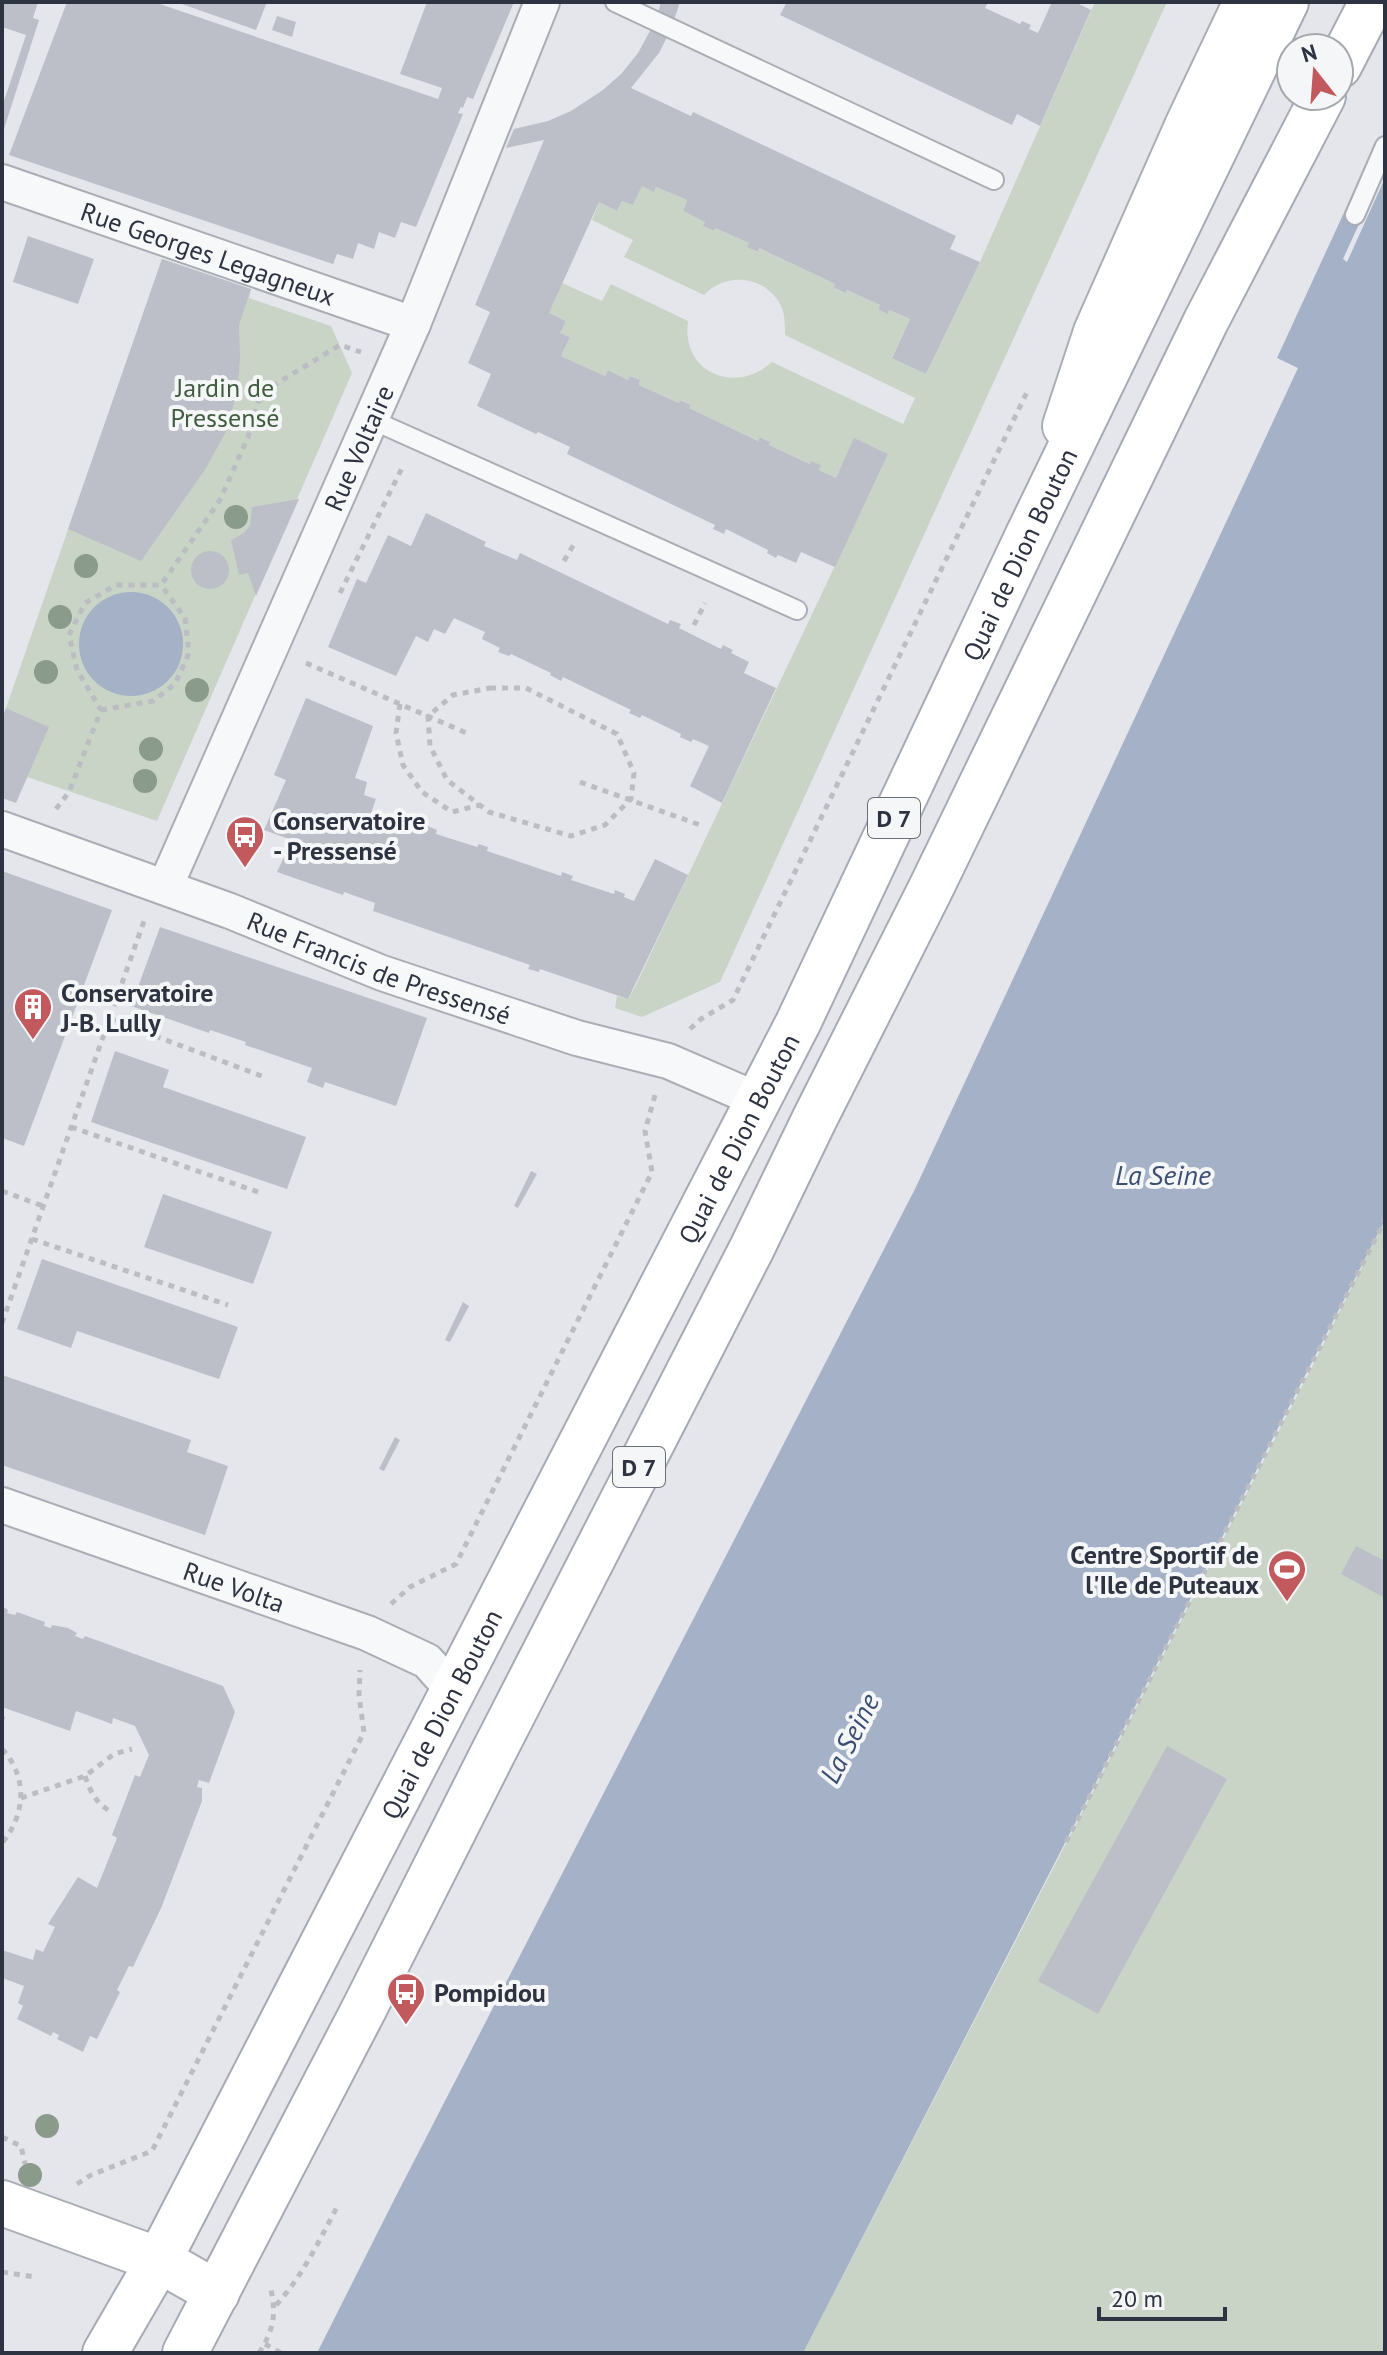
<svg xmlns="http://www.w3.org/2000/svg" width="1387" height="2355" font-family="'PT Sans',sans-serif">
<rect width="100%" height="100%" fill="#e5e6eb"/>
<g fill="#c9d4c7">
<path d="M 1095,2 L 1167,2 L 720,982 L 642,1017 L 615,1008 L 617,996 L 628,999 L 635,987 L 888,454 L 855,439 L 836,478 L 819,470 L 820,465 L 811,461 L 810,464 L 769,445 L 770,442 L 761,437 L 758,441 L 689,408 L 691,405 L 681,400 L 679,403 L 639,385 L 640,380 L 630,376 L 628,380 L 608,370 L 605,376 L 561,356 L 570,337 L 560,333 L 566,321 L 549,313 L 562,283 L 602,301 L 611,284 L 688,321 C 681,373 735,395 772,362 L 903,424 L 915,398 L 785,335 C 785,324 785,313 780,304 C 764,275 725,272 704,295 L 624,257 L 633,240 L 592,220 L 599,202 L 617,211 L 622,201 L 633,205 L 642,186 L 654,191 L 656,187 L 687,200 L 683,211 L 705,222 L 704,226 L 713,231 L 715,228 L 749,243 L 748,247 L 757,252 L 759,248 L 835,284 L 835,289 L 844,293 L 847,290 L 880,305 L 878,309 L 888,313 L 889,310 L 910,319 L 892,357 L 926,374 L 980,262 Z"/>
<polygon points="162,259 251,289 249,298 331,326 352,373 157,821 27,777 48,727 6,708"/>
<polygon points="1385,1220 1385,2353 803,2353 1313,1365"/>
</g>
<g fill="#a4b1c7">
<polygon points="1385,178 1385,1220 803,2353 317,2353 396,2196 915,1189 1298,368 1277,358 1359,180 1376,187 1343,259 1347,262"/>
<circle cx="131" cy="644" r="52"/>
</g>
<g fill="#bcbfc7">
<polygon points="2,2 38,2 33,18 39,20 3,132 2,100 4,101 26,35 2,27"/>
<polygon points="67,2 154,2 438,99 442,88 400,74 427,2 514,2 473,99 467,97 463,108 461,107 458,113 463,114 416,227 401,222 395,238 379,232 374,249 358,243 353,259 337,254 333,264 9,155"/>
<polygon points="176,2 228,2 233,4 234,2 267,2 256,30"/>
<polygon points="661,2 680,2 671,29 659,53 631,88 691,116 693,112 956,236 950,249 980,262 926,374 892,358 910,319 889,310 888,314 878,309 880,305 847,290 845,293 834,288 835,284 759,248 758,252 747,247 749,243 715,228 714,231 703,226 705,222 683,211 687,200 656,187 654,192 642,186 633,205 622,201 617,211 599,202 549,313 566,321 560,333 570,337 561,356 605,376 608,370 628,380 630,376 640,380 639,385 679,403 680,400 691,405 689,408 758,441 760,437 770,442 769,445 810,464 811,461 821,465 819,470 836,478 854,438 888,454 835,567 801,552 796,563 778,555 776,558 767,553 768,550 726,529 724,534 713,529 715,525 567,454 570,447 538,432 536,434 477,406 491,374 468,363 490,312 475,305 544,140 506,148 514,129 548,121 571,111 603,90 622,73 638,53 656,20"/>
<polygon points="787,2 982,2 987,4 985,8 1020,24 1022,21 1031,25 1029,29 1038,33 1052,2 1075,2 1091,10 1040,126 1017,114 1012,125 780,15"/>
<polygon points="277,16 296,22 292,37 272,30"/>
<polygon points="28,236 94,259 78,304 13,282"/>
<polygon points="162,259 251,289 239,325 240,359 238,384 228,428 206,468 141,561 68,529"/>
<polygon points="299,499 256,596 248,573 239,575 231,540 244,533 250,525 252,507"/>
<polygon points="426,513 486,542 484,546 517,560 520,553 668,624 670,620 681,624 679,628 721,649 723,645 733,650 731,653 749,662 744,673 776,688 722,803 690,786 709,746 693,739 691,742 680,737 681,734 642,715 640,718 629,713 631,710 563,677 561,681 550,675 551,673 511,654 509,656 498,652 500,648 482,639 485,632 454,618 445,634 434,629 428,642 416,636 396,676 328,647 357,579 366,583 388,535 411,546"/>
<circle cx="210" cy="570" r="19"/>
<polygon points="306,698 373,726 355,778 367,782 364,795 376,799 369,819 402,830 404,823 424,829 425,825 437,830 436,834 477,847 479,844 488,847 487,851 561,876 562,872 573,876 571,880 614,894 615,890 625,894 624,897 634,901 655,859 688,875 628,999 540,969 539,972 528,969 530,965 373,911 375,903 344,892 343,895 277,872 292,840 264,830 286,780 274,775"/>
<polygon points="6,708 49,727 16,803 2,798 2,719"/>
<polygon points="2,871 112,910 24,1146 2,1138"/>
<polygon points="160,927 427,1018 396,1106 325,1082 323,1088 307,1082 312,1068 245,1045 246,1042 210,1030 209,1033 131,1006"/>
<polygon points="115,1051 169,1070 163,1087 306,1137 287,1189 91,1122"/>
<polygon points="531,1171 537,1174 518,1208 514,1206"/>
<polygon points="163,1194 272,1232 253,1284 144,1247"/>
<polygon points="42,1259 238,1327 219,1379 77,1331 71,1348 17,1329"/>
<polygon points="463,1302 469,1306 450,1342 445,1340"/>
<polygon points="2,1375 191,1440 187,1452 228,1466 205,1535 2,1465"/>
<polygon points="395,1437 400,1440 384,1471 379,1469"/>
<polygon points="1356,1546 1385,1561 1385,1598 1341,1574"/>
<polygon points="2,1606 8,1610 7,1613 15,1615 17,1612 45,1622 44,1626 51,1628 52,1625 68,1628 77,1633 75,1636 83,1639 85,1636 223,1686 235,1712 209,1783 199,1780 197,1787 202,1788 202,1801 162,1906 133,1967 129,1966 117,1990 120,1992 97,2039 90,2036 83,2052 57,2039 59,2035 53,2032 51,2036 17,2019 23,2006 18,2003 24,1986 2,1978 2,1950 33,1960 36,1949 43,1952 55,1927 48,1924 78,1877 97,1888 117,1838 112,1835 135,1775 140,1777 149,1755 135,1726 113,1718 112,1724 76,1711 70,1731 2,1707"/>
<polygon points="1167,1746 1227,1779 1098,2014 1038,1981"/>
</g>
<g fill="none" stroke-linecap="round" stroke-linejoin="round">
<defs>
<g id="lane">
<polyline points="615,2 994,180"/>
<polyline points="1355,215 1385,146"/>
<polyline points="370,419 797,610"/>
</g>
<g id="street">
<path id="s1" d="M 2,182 L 413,324"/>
<path id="s2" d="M 2,829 L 230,911 L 382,973 L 577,1038 L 668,1061 L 758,1100"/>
<path id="s3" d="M 165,887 L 413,324 L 542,2"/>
<path id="s4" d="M 2,1505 L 367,1633 L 427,1661 L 452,1689"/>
</g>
<g id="secondary">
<polyline points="1065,426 1096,332 1189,122 1246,2"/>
<polyline points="2,2203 159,2260 217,2293"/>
</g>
<g id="primary">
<polyline points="1339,66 1372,2"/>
<path id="s5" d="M 105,2353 L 159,2260 L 798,1023 L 1028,535 L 1286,2"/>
<polyline points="185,2353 365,2007 494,1751 752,1248 815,1118 930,890 1206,321 1323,96"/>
</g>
</defs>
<use href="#lane" stroke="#aaadb5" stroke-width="22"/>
<use href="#street" stroke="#aaadb5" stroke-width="38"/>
<use href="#secondary" stroke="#aaadb5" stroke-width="48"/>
<use href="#primary" stroke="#a5aab5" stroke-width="48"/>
<g stroke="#bbbdc3" stroke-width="5" stroke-dasharray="6 6" stroke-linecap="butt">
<polyline points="564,561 574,544"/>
<polyline points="340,593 403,466"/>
<polyline points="694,625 705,603"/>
<polyline points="306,663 471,735"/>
<polygon points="490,688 526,688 617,734 634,773 631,799 605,825 571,836 489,812 447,780 430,746 428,716 453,695"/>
<polyline points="400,704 396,733 403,765 422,792 452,812 480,805"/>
<polyline points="101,710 153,701 175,684 189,653 185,618 161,585"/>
<polyline points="580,782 700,825"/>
<polyline points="56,809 69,792 101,710 77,670 69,635 85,603 116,585 161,585 220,500 248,437 261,393 340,345 361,352"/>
<polyline points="110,1019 267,1078"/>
<polyline points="690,1029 701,1019 733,1000 1028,390"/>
<polyline points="71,1127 261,1193"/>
<polyline points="2,1191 43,1206"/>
<polyline points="32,1239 228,1305"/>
<polyline points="2,1323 144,921"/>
<polyline points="391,1604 410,1587 456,1564 652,1172 645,1131 655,1095"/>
<polyline points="2,1719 3,1716"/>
<path d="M 2,1749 C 28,1777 26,1814 2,1843"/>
<path d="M 85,1776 C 91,1794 97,1804 113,1813"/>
<polyline points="21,1798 85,1776 114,1754 132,1749"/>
<polyline points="1066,1842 1385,1220"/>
<polyline points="2,2137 21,2146 25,2164"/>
<polyline points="77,2184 91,2175 152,2151 364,1732 359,1696 360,1670"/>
<polyline points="2,2272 35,2277"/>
<path d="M 276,2305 C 302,2277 319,2241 337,2207"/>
<polyline points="265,2344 281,2353"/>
<path d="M 259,2353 C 274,2329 277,2314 270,2286"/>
</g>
<use href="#lane" stroke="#f7f8fa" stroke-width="18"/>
<use href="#street" stroke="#f7f8fa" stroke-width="34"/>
<use href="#secondary" stroke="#fff" stroke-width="44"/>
<use href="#primary" stroke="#fff" stroke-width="44"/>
</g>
<g fill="#8a9a8b">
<circle cx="236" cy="517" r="12"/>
<circle cx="86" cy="566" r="12"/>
<circle cx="60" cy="617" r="12"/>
<circle cx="46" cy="672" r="12"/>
<circle cx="197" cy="690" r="12"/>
<circle cx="151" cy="749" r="12"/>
<circle cx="145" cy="781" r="12"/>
<circle cx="47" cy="2126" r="12"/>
<circle cx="30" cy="2175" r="12"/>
</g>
<defs>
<symbol id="bus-pin" viewBox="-11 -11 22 30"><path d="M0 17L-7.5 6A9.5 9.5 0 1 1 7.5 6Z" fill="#c1595d" stroke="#f4f6f8"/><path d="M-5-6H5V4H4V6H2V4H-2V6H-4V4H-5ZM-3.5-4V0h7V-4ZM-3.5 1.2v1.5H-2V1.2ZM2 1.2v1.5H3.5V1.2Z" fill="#fff"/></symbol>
<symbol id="building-pin" viewBox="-11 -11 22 30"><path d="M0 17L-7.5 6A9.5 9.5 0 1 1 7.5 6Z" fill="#c1595d" stroke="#f4f6f8"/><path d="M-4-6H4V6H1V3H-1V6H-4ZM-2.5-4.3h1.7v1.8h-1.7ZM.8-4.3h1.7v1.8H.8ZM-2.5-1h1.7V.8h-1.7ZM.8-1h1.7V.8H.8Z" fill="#fff"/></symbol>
<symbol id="stadium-pin" viewBox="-11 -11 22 30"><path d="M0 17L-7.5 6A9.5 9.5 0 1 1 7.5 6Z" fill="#c1595d" stroke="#f4f6f8"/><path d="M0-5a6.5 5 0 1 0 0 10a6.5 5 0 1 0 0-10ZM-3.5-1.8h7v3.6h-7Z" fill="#fff"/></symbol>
</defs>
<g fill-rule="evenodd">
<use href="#bus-pin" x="223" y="813" width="44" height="60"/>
<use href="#building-pin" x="11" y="985" width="44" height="60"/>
<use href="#stadium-pin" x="1265" y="1547" width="44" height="60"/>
<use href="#bus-pin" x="384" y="1970" width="44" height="60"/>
</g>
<g text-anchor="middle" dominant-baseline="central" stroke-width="8" stroke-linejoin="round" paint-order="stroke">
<g fill="#f4f6f8" stroke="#696e79" stroke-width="2">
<rect x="868" y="798" width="52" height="40" rx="6"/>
<rect x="613" y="1447" width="52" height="40" rx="6"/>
</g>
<g font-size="24" font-weight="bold" fill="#2e3342">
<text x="894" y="818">D 7</text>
<text x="639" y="1467">D 7</text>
</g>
<g font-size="26" fill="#2e3342" stroke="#f4f6f8">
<text stroke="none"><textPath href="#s1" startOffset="218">Rue Georges Legagneux</textPath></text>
<text stroke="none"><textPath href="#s3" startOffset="480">Rue Voltaire</textPath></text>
<text stroke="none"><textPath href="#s5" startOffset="2018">Quai de Dion Bouton</textPath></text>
<text stroke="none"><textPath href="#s2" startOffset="402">Rue Francis de Pressensé</textPath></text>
<text stroke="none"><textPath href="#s5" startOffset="1370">Quai de Dion Bouton</textPath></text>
<text stroke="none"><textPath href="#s4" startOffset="246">Rue Volta</textPath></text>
<text stroke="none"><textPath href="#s5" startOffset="722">Quai de Dion Bouton</textPath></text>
</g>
<g font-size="26" fill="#3f5c3d" stroke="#f4f6f8">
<text x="225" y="387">Jardin de<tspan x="225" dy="30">Pressensé</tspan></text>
</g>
<g font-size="26" font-weight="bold" fill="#2e3342" stroke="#f4f6f8" text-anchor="start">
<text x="273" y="820">Conservatoire<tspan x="273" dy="30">- Pressensé</tspan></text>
<text x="61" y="992">Conservatoire<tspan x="61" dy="30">J-B. Lully</tspan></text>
<text x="1259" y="1554" text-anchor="end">Centre Sportif de<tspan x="1259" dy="30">l'Ile de Puteaux</tspan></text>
<text x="434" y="1992">Pompidou</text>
</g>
<g font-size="28" font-style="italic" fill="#3c4e72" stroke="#f4f6f8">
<text x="1163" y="1174">La Seine</text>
<text transform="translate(849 1738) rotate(-63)">La Seine</text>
</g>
</g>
<rect width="1387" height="2355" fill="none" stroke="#2e3342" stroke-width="8"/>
<g transform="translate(1315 72) rotate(343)"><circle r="38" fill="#f4f6f8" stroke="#a5a8af" stroke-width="2"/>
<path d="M0-6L14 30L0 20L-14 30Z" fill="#c1595d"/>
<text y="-12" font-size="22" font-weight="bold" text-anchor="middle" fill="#2e3342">N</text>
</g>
<path d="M1099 2307v12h126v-12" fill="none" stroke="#2e3342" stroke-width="4"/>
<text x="1111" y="2307" font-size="24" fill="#2e3342" stroke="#f4f6f8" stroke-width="6" paint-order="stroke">20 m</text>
</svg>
